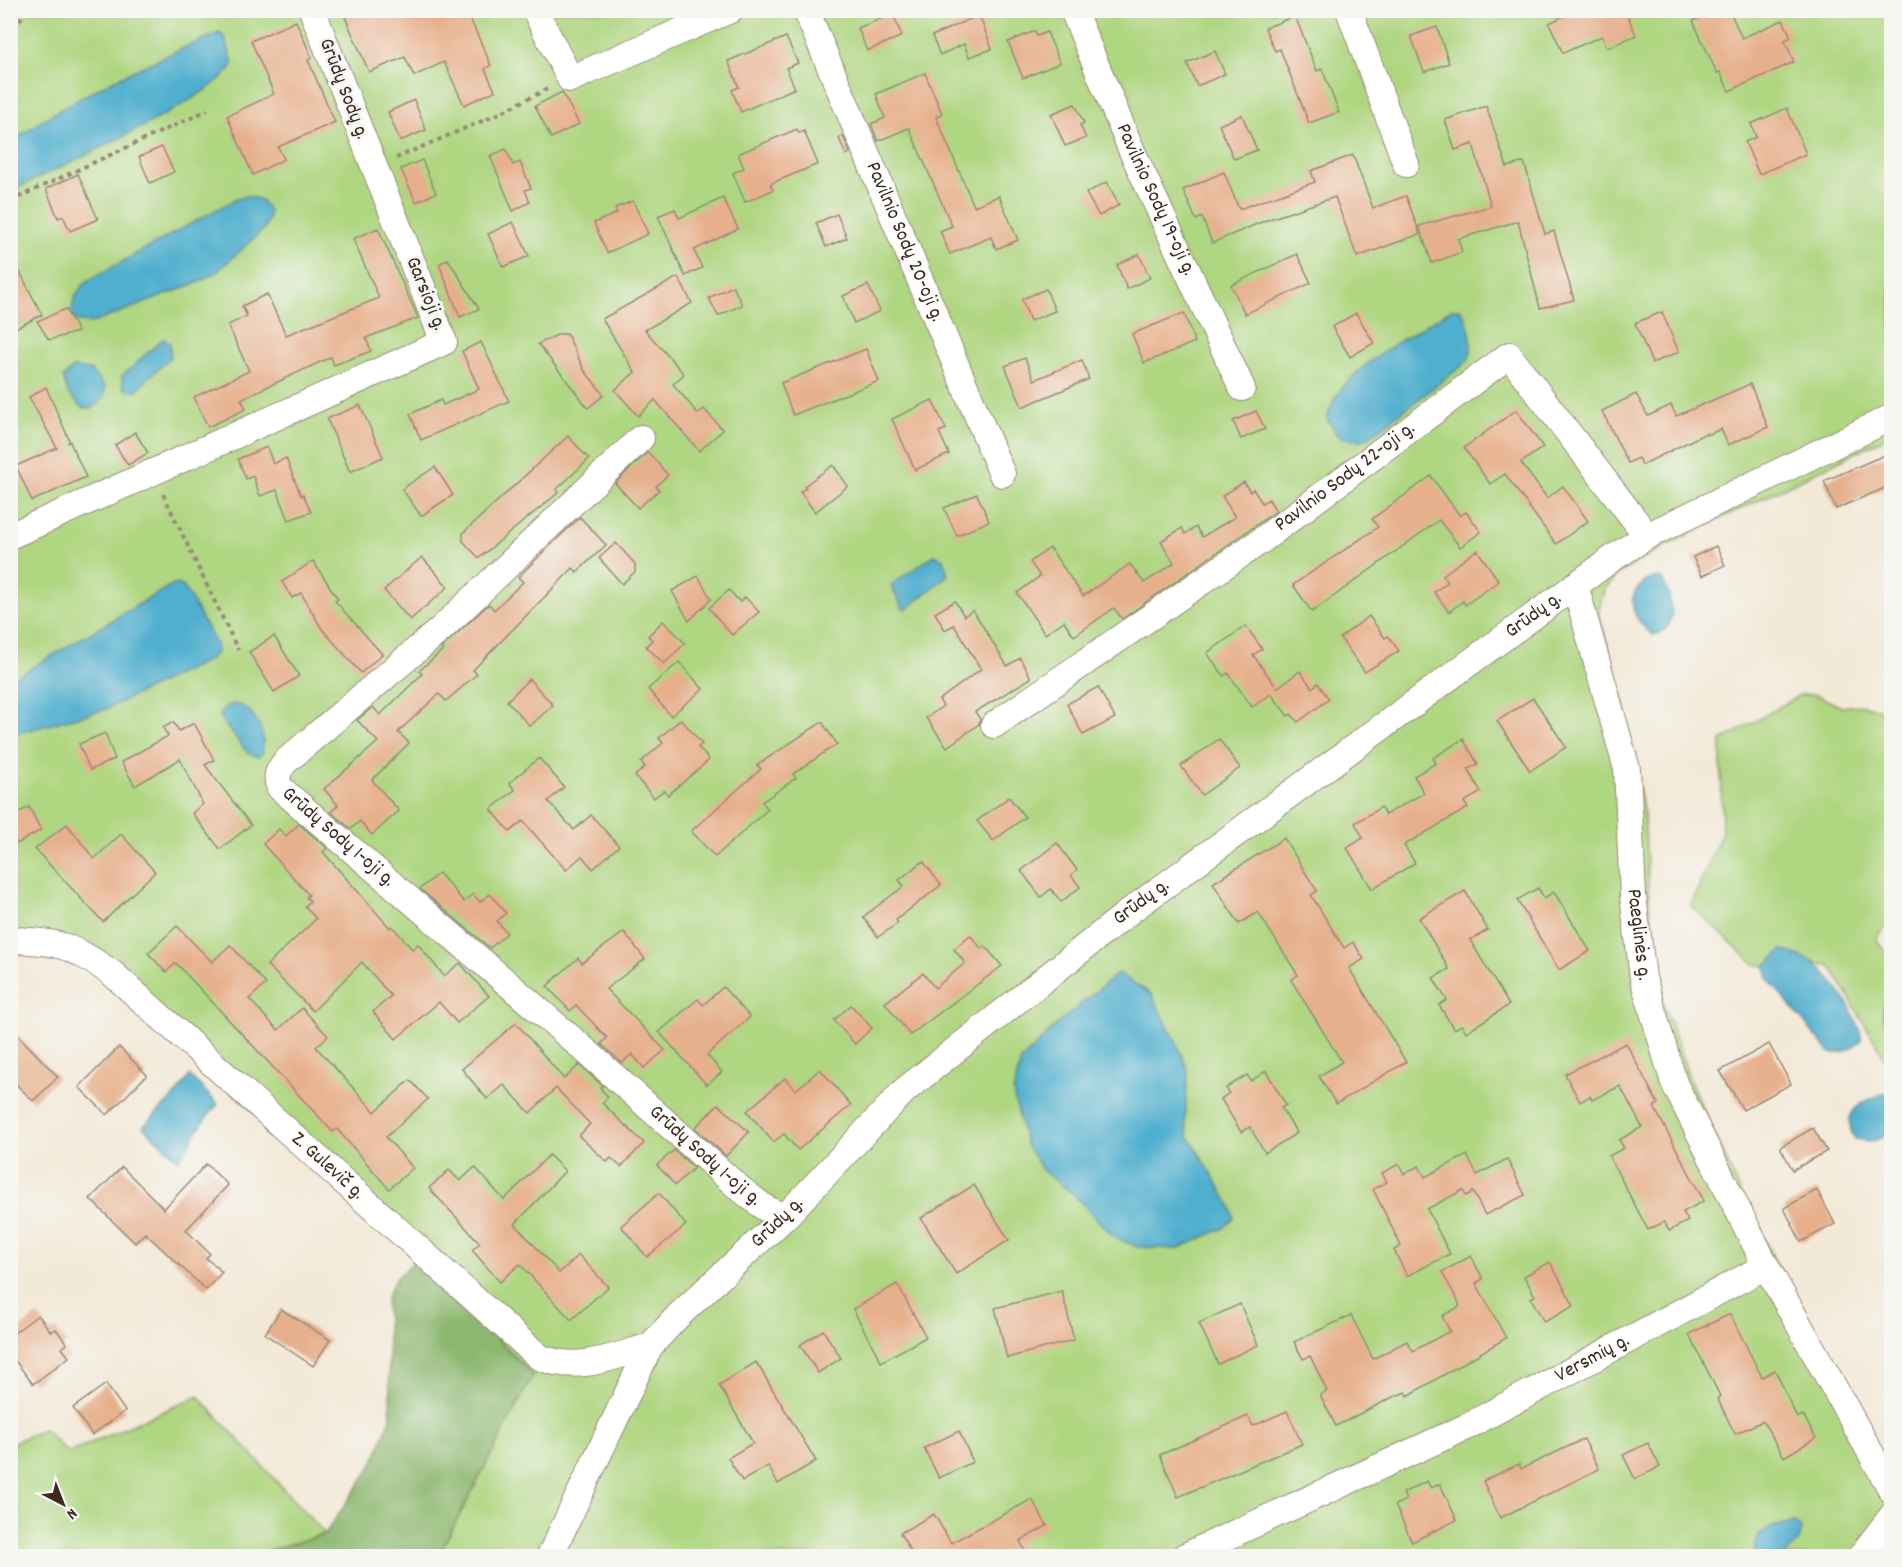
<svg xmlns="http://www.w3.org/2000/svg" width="1902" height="1567" font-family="Dekko,sans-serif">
<rect width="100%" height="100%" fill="#f6f6f2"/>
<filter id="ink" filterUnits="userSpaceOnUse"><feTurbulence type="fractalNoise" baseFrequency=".0167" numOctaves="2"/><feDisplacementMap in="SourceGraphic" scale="12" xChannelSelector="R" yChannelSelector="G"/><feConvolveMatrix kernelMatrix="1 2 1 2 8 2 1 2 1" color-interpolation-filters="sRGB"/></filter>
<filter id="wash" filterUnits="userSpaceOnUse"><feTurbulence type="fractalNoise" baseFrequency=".008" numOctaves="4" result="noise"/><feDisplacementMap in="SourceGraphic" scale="24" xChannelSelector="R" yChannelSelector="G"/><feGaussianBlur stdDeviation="1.35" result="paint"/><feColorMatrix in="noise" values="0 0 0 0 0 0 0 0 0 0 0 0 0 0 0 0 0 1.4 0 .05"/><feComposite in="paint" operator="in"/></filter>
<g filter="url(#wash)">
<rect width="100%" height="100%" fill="#f3e9d7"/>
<g fill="#afd680" stroke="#75804f" stroke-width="1.5">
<path d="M 11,11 L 1891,11 L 1891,435 L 1657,550 L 1618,574 L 1604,590 L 1598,612 L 1623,699 L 1644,815 L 1654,976 L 1691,1083 L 1749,1211 L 1891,1480 L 1891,1556 L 438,1556 L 533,1375 L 418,1257 L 95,971 C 67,957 41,954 11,954 Z"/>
<polygon points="1800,695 1817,695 1841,707 1863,705 1878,709 1892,727 1891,920 1877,937 1878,942 1891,957 1891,1000 1885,1004 1884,1023 1891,1027 1891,1069 1830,965 1816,964 1783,950 1765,966 1754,964 1691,905 1722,832 1721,741"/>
<polygon points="198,1396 325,1534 251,1556 11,1556 10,1444 44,1429 68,1453"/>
</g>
<polygon fill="#8bb76e" stroke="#637046" stroke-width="1.5" points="418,1257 533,1375 438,1556 251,1556 325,1534 372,1466 391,1418 386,1299 395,1280"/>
<g fill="#50afce" stroke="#466c76" stroke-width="1.5">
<path d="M 219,33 L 224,36 L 233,63 C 225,94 47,173 11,191 L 11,142 C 74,96 147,63 219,33 Z"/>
<path d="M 247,196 L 261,200 L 270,212 L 265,228 L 218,271 L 199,282 L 95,322 C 61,328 70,298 87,281 L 234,200 Z"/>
<path d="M 1452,309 L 1460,309 C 1470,320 1475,349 1467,362 L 1369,437 L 1358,441 L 1338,436 L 1327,419 C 1336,371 1414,334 1452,309 Z"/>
<polygon points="163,339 170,343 171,356 137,390 126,390 123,386 122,376"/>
<polygon points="73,368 90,370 105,387 104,398 93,408 82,408 68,393 63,378"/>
<polygon points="934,555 943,559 948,575 907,609 903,609 891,585"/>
<path d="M 1652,578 L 1662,579 C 1672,599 1681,629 1653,635 C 1630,617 1622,593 1652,578 Z"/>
<polygon points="178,584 184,587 216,644 217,651 209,660 106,709 11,735 11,680 168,587"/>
<path d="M 235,704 C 255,708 267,734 262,754 L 258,757 L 248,753 L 221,720 L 220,713 L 227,706 Z"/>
<path d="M 1783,950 C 1794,954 1809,958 1817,965 C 1832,977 1863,1022 1861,1041 C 1851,1049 1845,1055 1830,1053 L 1768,979 L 1765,966 Z"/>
<polygon points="1118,973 1151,994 1175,1039 1188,1070 1185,1122 1188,1135 1231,1206 1234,1218 1224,1228 1177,1249 1138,1247 1114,1237 1073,1194 1043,1171 1026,1145 1013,1092 1021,1061 1056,1025"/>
<polygon points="1891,1000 1891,1027 1884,1023 1882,1013 1885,1004"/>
<polygon points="190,1076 218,1104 203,1122 179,1160 143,1127 177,1093"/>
<path d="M 1891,1091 L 1891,1133 L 1872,1142 L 1855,1139 C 1837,1107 1869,1099 1891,1091 Z"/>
<polygon points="1793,1522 1801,1529 1798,1541 1785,1556 1753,1556 1759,1534 1772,1527"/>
</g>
<g id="blocks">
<g fill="#e7b08c">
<polygon points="342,10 466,10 491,65 485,69 495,91 464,105 444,62 414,76 405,57 369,72"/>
<polygon points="1577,10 1625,10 1636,35 1607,48 1602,36 1563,53 1549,23"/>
<polygon points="1717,10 1729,10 1742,38 1783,20 1791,37 1785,40 1794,62 1729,91 1720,72 1717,73 1693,21"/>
<polygon points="893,14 902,36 867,51 858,28"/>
<polygon points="979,15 992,49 969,57 964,44 940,55 932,36"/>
<polygon points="1295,16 1317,71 1322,69 1339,112 1309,123 1280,49 1275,51 1265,28"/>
<polygon points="296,21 312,58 308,60 335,122 278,147 284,159 253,175 227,116 274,94 251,41"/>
<polygon points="1437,27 1449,63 1424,72 1411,36"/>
<polygon points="1035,31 1037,36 1047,32 1060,63 1023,78 1008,42"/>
<polygon points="786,37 798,63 786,68 795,88 741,112 732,90 739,87 728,61"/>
<polygon points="1215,51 1225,74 1197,86 1187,63"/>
<polygon points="925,73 942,114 936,117 974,206 999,196 1018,240 996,249 991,237 950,254 940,231 952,226 909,128 878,141 871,124 885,118 876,94"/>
<polygon points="562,92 579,124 551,138 535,106"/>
<polygon points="414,100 426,130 400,141 388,112"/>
<polygon points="1075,104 1084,123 1080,125 1086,138 1065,146 1051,114"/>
<polygon points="1486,106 1507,167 1524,162 1545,234 1554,231 1574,300 1540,308 1518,221 1458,239 1462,252 1432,263 1419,226 1491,206 1473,144 1455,150 1445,120"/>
<polygon points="1787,108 1806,154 1759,174 1745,142 1756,137 1751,124"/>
<polygon points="1242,115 1257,150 1234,159 1219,125"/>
<polygon points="797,129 799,133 804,131 818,164 770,184 773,190 745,202 733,173 744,168 738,154"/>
<polygon points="843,136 850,153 846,155 839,138"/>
<polygon points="162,147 174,172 150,183 139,157"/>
<polygon points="506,149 513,165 520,162 531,188 525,190 530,202 513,211 490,156"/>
<polygon points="1353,155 1373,208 1406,196 1420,234 1357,257 1335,197 1264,221 1212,243 1202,217 1196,220 1183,190 1224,172 1239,209 1315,182 1311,171"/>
<polygon points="422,160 436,193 416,202 401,169"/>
<polygon points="78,174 98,219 70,231 63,216 58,218 46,189"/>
<polygon points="1107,182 1119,205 1099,216 1086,193"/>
<polygon points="723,198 738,229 694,250 702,268 685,276 658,216 675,209 679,218"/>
<polygon points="633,201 648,234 607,253 594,223 617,213 615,208"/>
<polygon points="837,214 847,238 826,247 816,223"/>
<polygon points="513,222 529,256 503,267 488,234"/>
<polygon points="378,228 418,318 366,338 371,351 334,365 331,357 241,399 246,409 208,427 194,397 249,371 228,325 247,316 242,306 267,294 286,335 379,298 353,239"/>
<polygon points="10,253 42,315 10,331"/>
<polygon points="1139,254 1150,278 1127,289 1117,265"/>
<polygon points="1297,254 1311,283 1245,314 1231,285"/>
<polygon points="448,259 479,309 460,317 439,264"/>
<polygon points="678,277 692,303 645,330 684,374 673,384 698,414 704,409 723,430 699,451 655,400 638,416 615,390 635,372 602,319"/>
<polygon points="868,285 880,311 854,323 843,296"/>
<polygon points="733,286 742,305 718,316 709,298"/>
<polygon points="1046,289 1055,311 1030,321 1022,299"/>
<polygon points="66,309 78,332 49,340 37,321"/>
<polygon points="1662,312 1679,352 1652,363 1635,323"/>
<polygon points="1184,313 1195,342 1144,363 1132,334"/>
<polygon points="1356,313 1374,343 1350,357 1332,327"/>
<polygon points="559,334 567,334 584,370 604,395 588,408 538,344"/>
<polygon points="481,342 509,401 421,440 410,414 441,400 443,405 479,389 462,351"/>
<polygon points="866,349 879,381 793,415 781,383"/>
<polygon points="1025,358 1034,380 1082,360 1089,379 1022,407 1005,366"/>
<polygon points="1750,384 1768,427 1728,445 1721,429 1707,435 1706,433 1642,465 1638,458 1628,463 1602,411 1636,394 1648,416 1671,405 1676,416"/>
<polygon points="46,387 70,442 67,443 70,442 86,477 32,501 16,466 57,448 29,397"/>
<polygon points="932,400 946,429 939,432 949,454 915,470 892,419"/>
<polygon points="360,405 383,457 350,472 327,419"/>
<polygon points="1516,410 1543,447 1521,463 1547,498 1563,486 1588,521 1556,544 1505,474 1490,484 1464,448"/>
<polygon points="1256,411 1265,429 1241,439 1233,421"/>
<polygon points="135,432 148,453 128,465 115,445"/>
<polygon points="568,436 589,459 556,490 559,492 479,558 463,541 463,533"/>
<polygon points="267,447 273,464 286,458 301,496 303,494 311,512 289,520 277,490 260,496 253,476 246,479 238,459"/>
<polygon points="648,452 668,475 656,486 659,490 638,508 615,483"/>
<polygon points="1892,452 1892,485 1836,509 1824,481"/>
<polygon points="833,465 848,486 815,512 800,492 806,488 804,486"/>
<polygon points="435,467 453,495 421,516 402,489"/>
<polygon points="1431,476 1460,516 1466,512 1481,532 1460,547 1439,520 1312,612 1293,585 1378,527 1372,519"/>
<polygon points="1244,482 1250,492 1253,489 1262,503 1269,499 1276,511 1122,619 1114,608 1074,636 1064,621 1045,634 1017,593 1040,576 1030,562 1050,548 1083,596 1130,564 1144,583 1174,563 1161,541 1182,528 1185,534 1196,527 1202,537 1235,517 1222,496"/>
<polygon points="977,494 989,521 957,536 944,508"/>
<polygon points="580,517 606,545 577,572 573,568 473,670 477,674 446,701 439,694 398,732 409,743 372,780 399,811 372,835 360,821 351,829 331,812 338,805 324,789 378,742 357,720 373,707 380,715 422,674 419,671 443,650 441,648 489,604 494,610 523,582 518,577"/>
<polygon points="616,543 635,564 635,572 622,584 599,558"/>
<polygon points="1716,546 1725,565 1702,576 1693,557"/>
<polygon points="1477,550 1499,581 1465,605 1463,601 1449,612 1434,592 1448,582 1443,575"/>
<polygon points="422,557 448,587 410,620 384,590"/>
<polygon points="313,561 338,599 335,601 382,654 361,673 322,629 301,593 292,598 282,582"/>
<polygon points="698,576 711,599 689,621 672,591"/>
<polygon points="729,590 740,602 745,597 759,612 732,635 709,608"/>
<polygon points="955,601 964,616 973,610 1007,666 1020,658 1031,678 975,712 980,719 979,724 947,747 926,718 943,706 939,700 981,669 954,625 945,630 935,613"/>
<polygon points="1369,616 1385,638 1388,636 1399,651 1365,672 1340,638"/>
<polygon points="663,621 685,643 664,664 646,646 652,640 648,636"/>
<polygon points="1246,626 1262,649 1253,655 1277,688 1300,671 1312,688 1318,683 1329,699 1298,722 1291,714 1288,716 1271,694 1252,707 1228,673 1224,676 1207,653"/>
<polygon points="274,636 299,676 274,692 249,652"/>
<polygon points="679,662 703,689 671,716 648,689"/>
<polygon points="529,679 553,705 530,726 507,701"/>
<polygon points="1098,687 1115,718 1083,735 1067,704"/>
<polygon points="1533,698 1566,747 1530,771 1497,721"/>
<polygon points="681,719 702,744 698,747 709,760 668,795 664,790 654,798 635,776 645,767 641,762 663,743 659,738"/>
<polygon points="173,722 179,731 194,723 214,760 205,765 251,825 220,849 192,813 203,804 180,759 135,786 121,762 168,736 163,728"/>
<polygon points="822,722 837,744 793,774 796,778 762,802 768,809 715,857 691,831 761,769 757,765"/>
<polygon points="105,733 115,759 90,770 79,744"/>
<polygon points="1219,739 1240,768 1202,795 1181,766"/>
<polygon points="1463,739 1478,764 1468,769 1481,792 1464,802 1468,808 1404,845 1415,863 1372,889 1347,848 1363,838 1355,823 1381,807 1385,815 1424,793 1414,776 1436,763 1433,758"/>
<polygon points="539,758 564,787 548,801 574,830 591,815 619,846 593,869 582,856 566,870 523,821 510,832 491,809 515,790 509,783"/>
<polygon points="1009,797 1025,817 993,841 977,821"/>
<polygon points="29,807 41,830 17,844 10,833 10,817"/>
<polygon points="67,824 94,859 121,834 155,872 103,922 35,849"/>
<polygon points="299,824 327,848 323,852 390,928 392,926 412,949 418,944 444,976 460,963 489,996 457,1023 439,1002 396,1039 373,1012 391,996 362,962 313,1011 267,965 316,919 305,906 310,901 306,897 309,895 263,844 279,829 286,836"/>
<polygon points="1284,838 1317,891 1311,895 1344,948 1353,942 1364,959 1349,968 1406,1062 1336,1104 1319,1076 1342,1062 1291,980 1298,975 1258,912 1239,924 1213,883"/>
<polygon points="1057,843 1077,870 1071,875 1080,887 1061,902 1051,889 1041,897 1021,871"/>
<polygon points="923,861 941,885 896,920 898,923 878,937 863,917 904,886 899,880"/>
<polygon points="439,873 464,902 473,894 480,902 490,894 506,913 497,921 507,933 490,948 420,889"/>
<polygon points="1538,888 1544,898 1554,892 1590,951 1559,970 1517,900"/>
<polygon points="1465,891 1488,930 1470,940 1509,1005 1466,1032 1462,1025 1454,1029 1439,1005 1447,1000 1433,978 1449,969 1419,918"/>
<polygon points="177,926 212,962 230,945 266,984 249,999 278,1030 302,1008 328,1036 316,1047 375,1112 410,1080 428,1099 386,1137 413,1168 389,1189 337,1129 333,1132 176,963 166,972 148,953"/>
<polygon points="624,932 645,959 606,989 665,1050 644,1068 632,1054 622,1063 601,1044 607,1038 576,1005 570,1011 547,986 578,958 582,963"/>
<polygon points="970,935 982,949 985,946 1002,966 910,1035 885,1003 923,973 935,988 965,963 954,949"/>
<polygon points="723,987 750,1017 707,1055 722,1072 707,1085 659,1032 698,999 703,1005"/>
<polygon points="851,1005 872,1028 855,1044 834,1020"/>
<polygon points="516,1023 564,1079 579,1065 603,1086 600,1088 608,1097 602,1103 644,1143 621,1167 611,1158 607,1162 579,1136 590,1124 556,1088 530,1113 504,1085 487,1099 462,1069"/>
<polygon points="10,1027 58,1077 33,1101 10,1078"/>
<polygon points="1626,1043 1658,1104 1654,1107 1704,1201 1683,1212 1688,1221 1669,1231 1664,1222 1648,1230 1609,1156 1624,1148 1619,1140 1642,1127 1620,1086 1592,1100 1590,1096 1580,1102 1565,1074"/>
<polygon points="1769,1044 1791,1084 1743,1110 1720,1071"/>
<polygon points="119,1047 147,1075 107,1115 79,1087"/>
<polygon points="820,1069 851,1105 798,1150 784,1134 773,1142 747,1111 785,1078 796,1090"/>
<polygon points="1266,1071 1286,1105 1281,1108 1297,1133 1265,1153 1250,1127 1241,1132 1221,1099 1229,1093 1226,1088 1247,1075 1251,1081"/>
<polygon points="718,1104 749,1132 726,1156 695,1128"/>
<polygon points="1813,1128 1827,1151 1793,1170 1780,1147"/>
<polygon points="674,1150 694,1168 675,1185 657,1165"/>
<polygon points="549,1155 565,1171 515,1224 559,1273 579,1255 608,1287 571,1320 520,1264 500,1282 472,1250 480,1243 429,1188 449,1170 460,1181 475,1167 504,1200"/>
<polygon points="1467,1155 1477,1175 1507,1159 1525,1195 1485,1215 1473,1192 1466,1196 1463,1190 1427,1209 1450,1254 1407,1276 1394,1250 1401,1246 1373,1189 1387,1182 1382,1173 1399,1164 1404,1174 1419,1166 1425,1177"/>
<polygon points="206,1164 228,1185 186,1230 210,1254 206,1258 222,1272 206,1290 145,1233 135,1243 90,1199 122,1167 164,1209"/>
<polygon points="974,1185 1009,1240 956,1274 921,1218"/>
<polygon points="1817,1190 1835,1224 1801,1242 1784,1208"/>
<polygon points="659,1193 686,1225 647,1257 621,1226"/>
<polygon points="1471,1256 1483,1279 1476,1283 1506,1338 1408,1396 1406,1392 1393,1397 1336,1426 1320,1395 1327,1391 1310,1356 1303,1359 1294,1342 1351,1315 1373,1359 1407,1341 1413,1351 1450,1331 1442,1316 1459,1307 1459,1303 1442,1272"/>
<polygon points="1550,1262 1574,1306 1544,1322 1531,1298 1535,1296 1524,1276"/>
<polygon points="897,1284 926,1337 881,1362 853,1309"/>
<polygon points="1062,1291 1074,1340 1007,1358 995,1308"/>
<polygon points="1240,1304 1258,1345 1218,1364 1199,1323"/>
<polygon points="281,1309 330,1340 313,1366 265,1334"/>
<polygon points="1730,1314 1762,1377 1775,1370 1797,1418 1803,1415 1816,1438 1784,1457 1763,1421 1735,1434 1717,1398 1720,1396 1689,1334"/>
<polygon points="38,1315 51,1332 56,1329 67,1344 62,1348 69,1357 33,1384 10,1354 10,1336"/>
<polygon points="823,1330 841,1358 818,1373 800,1345"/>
<polygon points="756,1362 816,1461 778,1484 768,1466 742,1481 728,1458 753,1443 719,1385"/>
<polygon points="106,1384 125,1411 92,1435 73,1408"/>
<polygon points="1287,1411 1302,1444 1178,1497 1160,1455 1248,1416 1253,1426"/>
<polygon points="959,1431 973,1462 939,1478 924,1448"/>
<polygon points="1584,1439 1599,1469 1500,1518 1483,1481 1519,1464 1521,1469"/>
<polygon points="1648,1443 1660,1467 1635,1479 1623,1455"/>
<polygon points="1427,1481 1431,1488 1440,1484 1457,1520 1412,1542 1395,1505 1406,1500 1403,1493"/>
<polygon points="1032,1499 1047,1526 1020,1541 1028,1557 914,1557 900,1533 934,1514 951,1543"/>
</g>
</g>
</g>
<g filter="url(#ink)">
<use href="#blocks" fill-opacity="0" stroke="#978a7a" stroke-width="1.5"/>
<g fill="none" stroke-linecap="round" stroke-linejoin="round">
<defs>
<g id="street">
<polyline points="535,10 570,79 730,10"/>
<path id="s1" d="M 806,10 L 1002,474"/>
<path id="s2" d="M 1073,10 L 1131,149 L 1242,388"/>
<polyline points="1349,10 1406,164"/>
<path id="s3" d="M 641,438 L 441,629 L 285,762 C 278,771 275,777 280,788 L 586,1051 L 738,1187 L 765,1208 L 785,1217"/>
<polyline points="10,536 444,342 312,10"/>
<path id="s4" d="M 1575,585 L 1627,769 L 1633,896 L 1643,978 L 1674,1083 L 1766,1266"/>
<path id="s5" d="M 994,725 L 1262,540 L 1509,355 L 1647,536"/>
<path id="s6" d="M 10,940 C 61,941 72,946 113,974 L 539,1357 C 577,1373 612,1357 650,1346"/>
<path id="s7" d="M 550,1556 L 650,1346 L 678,1316 L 785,1217 L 905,1090 L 1130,911 L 1613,558 L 1647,536 L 1892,417"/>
<path id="s8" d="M 1185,1556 L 1466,1427 L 1766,1266 L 1892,1491"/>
<polyline points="1861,1556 1892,1516"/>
</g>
</defs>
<use href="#street" stroke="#978a7a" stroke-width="28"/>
<g stroke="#978a7a" stroke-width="4" stroke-dasharray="4.5 4.5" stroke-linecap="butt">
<polyline points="10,36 26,10"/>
<polyline points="396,158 496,115 547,89"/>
<polyline points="10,201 208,110"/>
<polyline points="163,494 238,650"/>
</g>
<use href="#street" stroke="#fff" stroke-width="26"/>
</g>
</g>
<g text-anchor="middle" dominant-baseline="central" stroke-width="6" stroke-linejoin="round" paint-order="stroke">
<g font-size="21" fill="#3b2a1e" stroke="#f6f6f2">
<text transform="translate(343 89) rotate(69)">Grūdų Sodų g.</text>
<text stroke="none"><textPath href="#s2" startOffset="207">Pavilnio Sodų 19-oji g.</textPath></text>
<text stroke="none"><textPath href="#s1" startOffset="252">Pavilnio Sodų 20-oji g.</textPath></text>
<text transform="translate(425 294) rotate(68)">Garsioji g.</text>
<text stroke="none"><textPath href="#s5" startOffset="430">Pavilnio Sodų 22-oji g.</textPath></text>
<text stroke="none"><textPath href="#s7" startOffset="1382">Grūdų g.</textPath></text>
<text stroke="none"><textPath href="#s3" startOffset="586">Grūdų Sodų 1-oji g.</textPath></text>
<text stroke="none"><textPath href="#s7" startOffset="896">Grūdų g.</textPath></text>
<text stroke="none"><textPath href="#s4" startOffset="357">Paeglinės g.</textPath></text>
<text stroke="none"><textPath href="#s3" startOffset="1072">Grūdų Sodų 1-oji g.</textPath></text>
<text stroke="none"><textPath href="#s6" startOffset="399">Z. Gulevič g.</textPath></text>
<text stroke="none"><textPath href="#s7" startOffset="410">Grūdų g.</textPath></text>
<text stroke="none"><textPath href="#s8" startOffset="453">Versmių g.</textPath></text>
</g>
</g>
<rect width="1902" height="1567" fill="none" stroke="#f6f6f2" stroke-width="36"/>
<g transform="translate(63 1504) rotate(138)" stroke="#f6f6f2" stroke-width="4.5" paint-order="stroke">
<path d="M0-4.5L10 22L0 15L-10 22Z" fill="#3b2a1e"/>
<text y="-9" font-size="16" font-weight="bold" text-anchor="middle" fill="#3b2a1e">N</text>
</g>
</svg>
